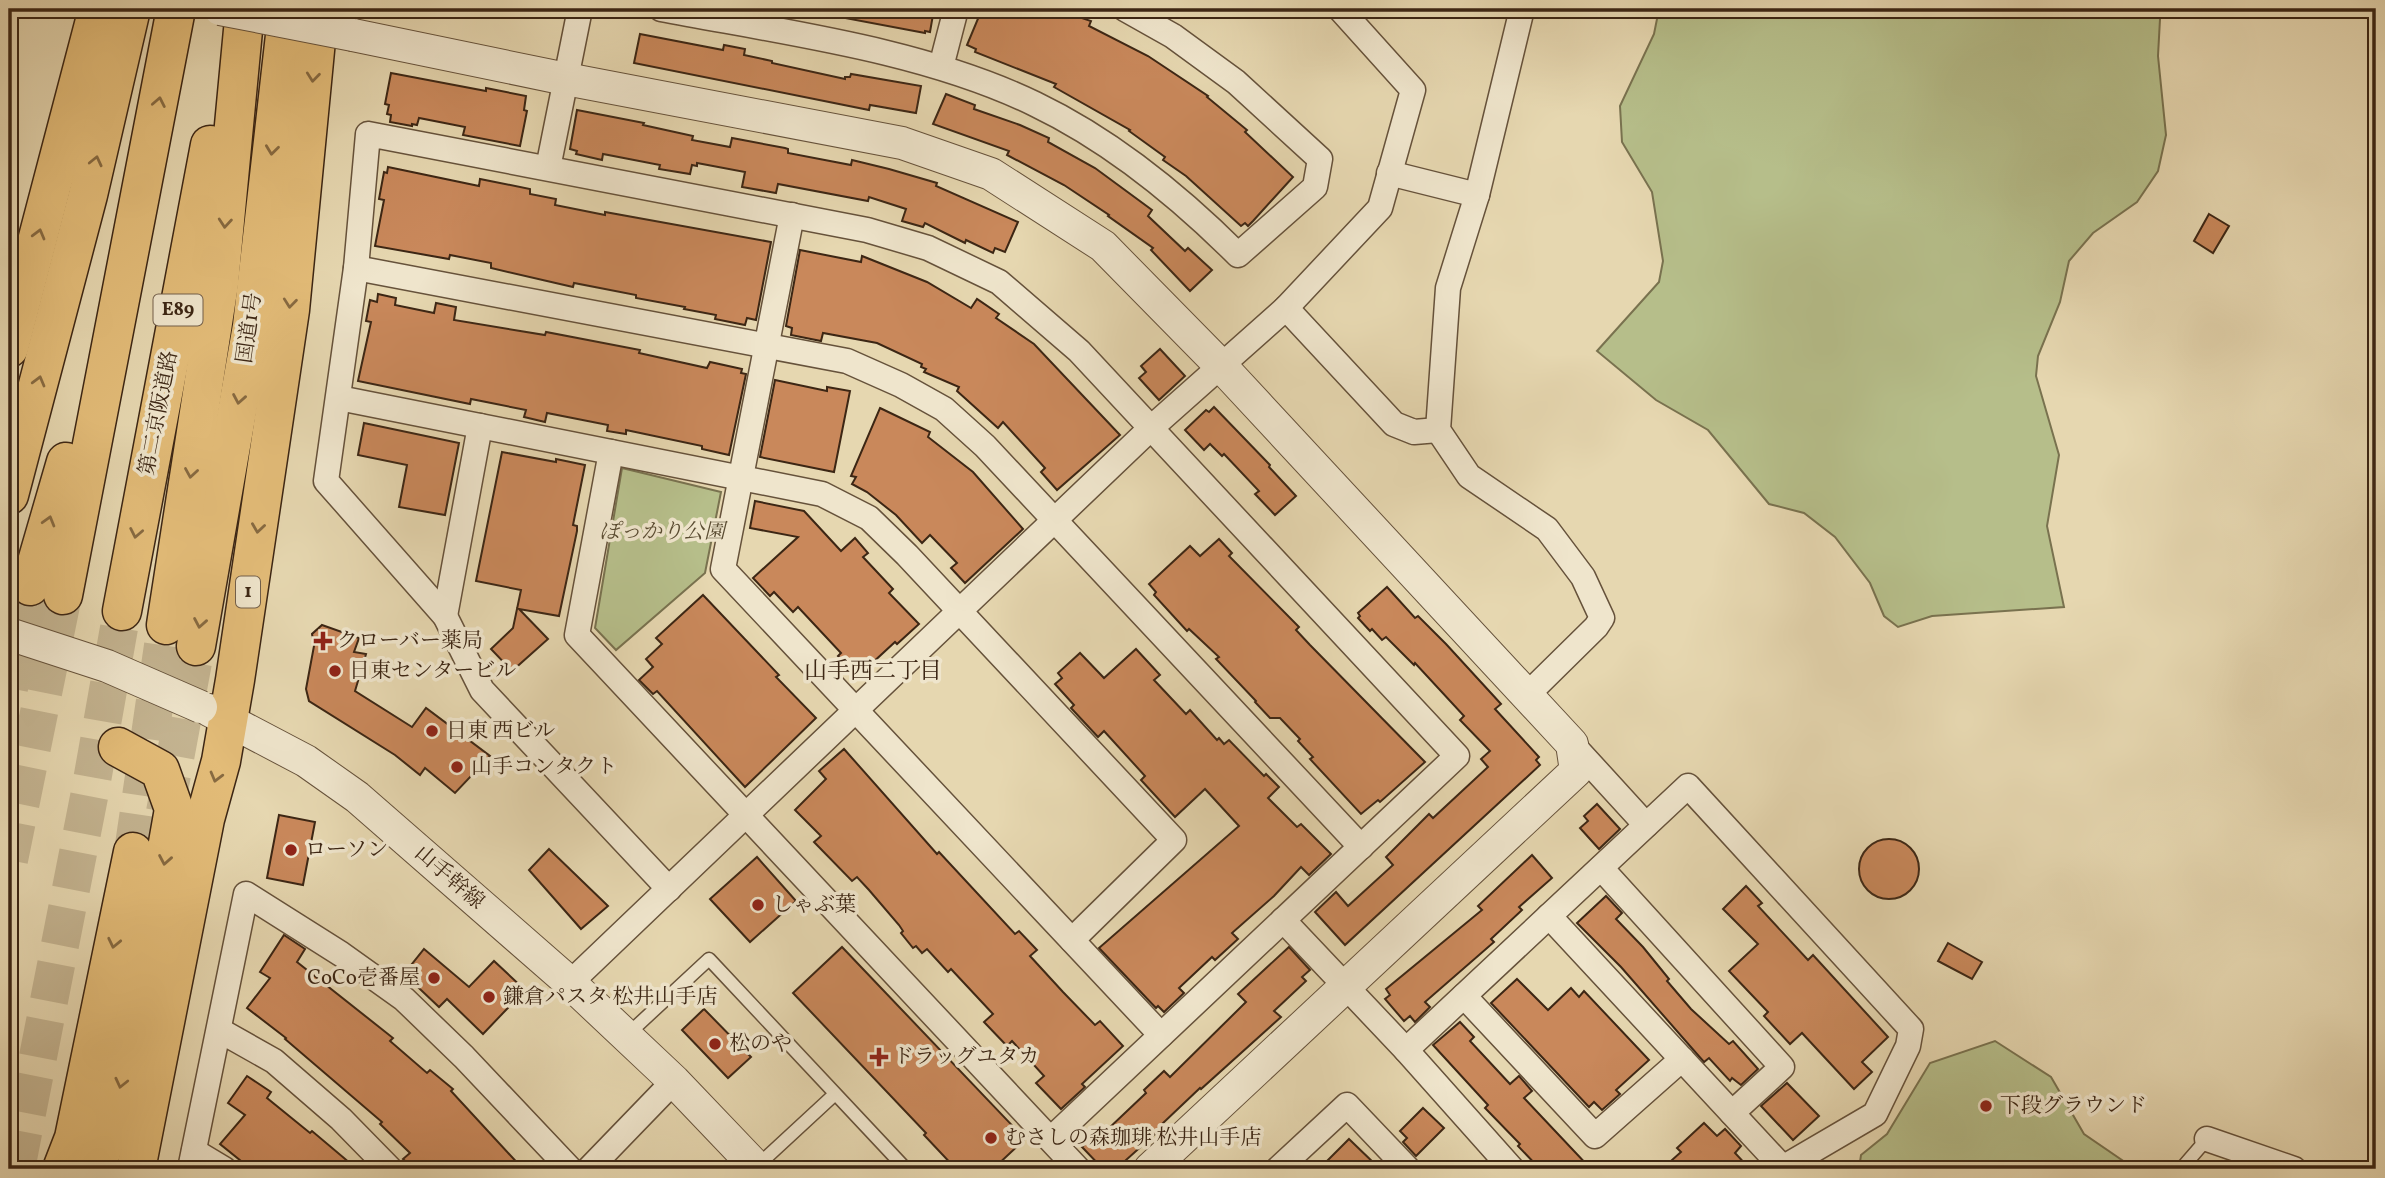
<svg xmlns="http://www.w3.org/2000/svg" width="2385" height="1178" font-family="Vollkorn,'Noto Serif JP',serif">
<rect width="100%" height="100%" fill="#e6d7b0"/>
<filter id="stains"><feTurbulence type="fractalNoise" baseFrequency=".00286" numOctaves="4"/><feColorMatrix values="0 0 0 0 .2 0 0 0 0 .09 0 0 0 0 .02 0 0 0 .5 -.17"/></filter>
<radialGradient id="worn" r=".72"><stop offset=".6" stop-color="#630" stop-opacity="0"/><stop offset="1" stop-color="#630" stop-opacity=".3"/></radialGradient>
<g fill="#b6be8a" stroke="#79724f" stroke-width="2">
<polygon points="1659,9 2153,9 2160,19 2158,56 2166,135 2158,171 2137,202 2093,233 2069,261 2060,302 2038,356 2036,376 2059,455 2047,526 2064,607 1932,616 1898,627 1884,616 1870,583 1835,537 1804,513 1769,504 1708,430 1656,400 1597,351 1659,282 1663,261 1652,192 1622,142 1620,106 1654,34"/>
<polygon points="622,468 721,492 705,573 616,650 595,628"/>
<polygon points="1995,1041 2051,1077 2084,1134 2135,1169 1859,1169 1861,1155 1887,1134 1930,1063"/>
</g>
<g fill="#c9885b" stroke="#3c2614" stroke-width="2">
<polygon points="846,9 934,9 930,32 925,31 925,33 845,18"/>
<polygon points="982,9 1055,9 1091,21 1089,26 1148,56 1208,96 1207,97 1247,130 1245,132 1293,177 1253,221 1248,226 1245,223 1241,226 1186,176 1163,160 1165,157 1129,131 1130,130 1054,87 1056,84 975,52 976,49 967,45"/>
<polygon points="640,34 723,50 724,45 745,49 744,55 772,61 772,63 845,79 845,77 850,77 851,74 921,86 916,113 870,105 869,110 634,63"/>
<polygon points="391,73 486,91 486,88 526,96 524,110 527,111 520,146 463,135 465,127 419,118 417,125 412,124 412,126 390,122 391,115 387,114 389,105 385,104"/>
<polygon points="946,94 975,105 974,109 1020,125 1049,138 1048,142 1095,168 1152,210 1148,216 1185,251 1188,248 1212,270 1190,291 1151,250 1153,248 1108,216 1109,215 1064,185 1007,155 1009,151 933,124"/>
<polygon points="577,110 644,123 643,125 693,136 692,140 730,147 732,138 785,148 788,149 788,153 851,165 852,160 889,169 937,183 936,186 1018,222 1005,252 995,248 993,253 966,240 965,243 925,223 923,227 902,221 906,209 869,197 868,201 778,184 776,193 742,187 745,172 697,163 697,166 692,165 690,174 659,169 660,165 603,154 602,160 576,154 577,151 570,149"/>
<polygon points="388,167 479,186 480,179 530,189 530,194 556,199 555,205 605,215 605,212 771,242 756,320 747,318 745,325 715,319 716,315 684,309 685,307 636,298 636,295 574,283 573,287 491,268 491,263 450,255 449,259 375,246 384,200 379,199 384,172 387,173"/>
<polygon points="2209,214 2229,226 2213,253 2194,241"/>
<polygon points="800,250 861,262 862,256 927,282 971,308 977,299 999,314 996,318 1034,344 1120,435 1057,490 1041,472 1045,468 1003,422 998,428 957,391 959,387 924,372 926,369 921,367 922,364 877,343 823,333 821,341 791,335 792,328 786,326"/>
<polygon points="378,294 396,298 395,305 434,313 436,303 456,307 454,320 545,335 546,332 640,350 639,353 707,368 710,362 742,369 741,373 746,374 729,455 702,449 702,446 626,430 626,434 607,431 608,425 547,413 545,422 524,417 526,410 471,399 470,404 358,381 371,322 366,321 370,300 377,302"/>
<polygon points="1160,349 1185,376 1159,400 1139,378 1146,372 1141,366"/>
<polygon points="775,380 827,391 827,387 850,391 834,472 760,457"/>
<polygon points="1214,407 1270,465 1269,467 1296,496 1275,515 1255,494 1259,491 1224,454 1222,456 1210,444 1204,450 1185,430 1206,410 1209,412"/>
<polygon points="880,408 930,432 928,437 973,472 1023,529 965,583 951,568 957,563 930,535 922,543 896,515 867,492 852,484 856,477 851,476"/>
<polygon points="364,423 459,443 445,515 399,507 407,465 358,455"/>
<polygon points="502,452 556,462 556,459 585,465 573,525 577,526 577,531 559,616 519,609 548,639 512,671 491,649 513,628 521,590 476,581"/>
<polygon points="755,501 804,511 841,551 855,538 868,553 863,557 893,589 889,593 919,624 897,644 895,642 857,677 838,656 841,653 798,607 793,612 774,592 770,596 753,578 798,537 750,528"/>
<polygon points="1219,539 1232,553 1229,556 1299,627 1296,630 1310,645 1425,762 1380,802 1378,800 1361,814 1310,759 1313,757 1298,741 1300,739 1280,718 1270,718 1255,702 1256,701 1216,659 1219,657 1189,629 1187,631 1154,595 1156,592 1149,584 1190,546 1200,556"/>
<polygon points="1387,587 1415,618 1418,616 1446,644 1501,704 1495,709 1539,757 1536,760 1540,765 1345,945 1315,912 1336,892 1348,906 1393,865 1386,857 1429,814 1433,818 1488,767 1481,759 1490,751 1460,720 1464,716 1415,663 1414,665 1386,637 1382,640 1372,629 1370,631 1358,618 1360,616 1358,613"/>
<polygon points="703,595 779,675 776,677 816,718 745,787 657,691 653,694 639,680 653,667 646,659 662,644 656,638"/>
<polygon points="322,625 359,638 354,652 366,654 355,691 412,727 426,708 490,756 455,793 425,768 420,775 395,755 309,701 306,689 314,646 312,634"/>
<polygon points="1136,649 1160,675 1154,680 1186,714 1190,710 1217,740 1219,738 1224,744 1229,740 1264,776 1266,774 1279,787 1268,798 1297,827 1301,824 1331,854 1309,875 1301,867 1274,896 1232,933 1238,939 1215,960 1212,957 1179,988 1184,993 1164,1012 1158,1006 1156,1008 1099,948 1239,826 1205,789 1175,817 1141,780 1145,776 1104,731 1098,737 1071,708 1074,705 1055,684 1062,678 1058,673 1080,653 1104,678"/>
<polygon points="844,749 937,854 939,852 1015,934 1019,931 1037,950 1030,956 1063,992 1095,1025 1100,1021 1123,1046 1082,1084 1085,1087 1061,1109 1036,1083 1044,1076 1012,1041 1007,1046 984,1022 993,1014 951,969 948,972 927,949 922,953 916,946 913,948 901,933 903,931 899,925 869,890 857,877 852,881 814,842 821,836 795,810 826,779 819,771"/>
<polygon points="1597,804 1620,829 1599,849 1580,828 1588,821 1584,816"/>
<polygon points="279,815 315,822 303,885 267,878"/>
<circle cx="1889" cy="869" r="30"/>
<polygon points="549,849 608,906 581,929 529,870"/>
<polygon points="1532,855 1552,878 1519,907 1522,910 1491,939 1494,942 1425,1002 1430,1007 1415,1022 1410,1016 1404,1021 1385,999 1390,995 1386,989 1482,910 1478,906"/>
<polygon points="757,857 796,901 750,942 710,899"/>
<polygon points="1746,886 1762,903 1758,906 1808,960 1813,955 1888,1037 1862,1062 1872,1072 1854,1089 1802,1033 1790,1044 1764,1016 1768,1012 1729,971 1758,944 1723,909"/>
<polygon points="1606,896 1622,913 1616,919 1643,947 1669,979 1667,981 1691,1009 1729,1044 1733,1041 1758,1069 1741,1085 1732,1078 1730,1081 1709,1058 1704,1062 1621,967 1577,923"/>
<polygon points="284,935 305,949 297,962 393,1038 390,1041 427,1073 430,1070 453,1089 451,1091 523,1169 413,1169 403,1159 410,1153 380,1124 382,1122 285,1039 286,1038 247,1008 270,978 260,972"/>
<polygon points="1948,943 1982,962 1972,979 1938,961"/>
<polygon points="842,947 1025,1139 993,1169 956,1169 924,1135 926,1133 793,993"/>
<polygon points="1289,947 1310,970 1302,977 1306,981 1274,1011 1281,1017 1201,1089 1200,1088 1162,1124 1164,1126 1116,1169 1103,1169 1082,1147 1102,1128 1106,1131 1146,1093 1144,1090 1164,1071 1170,1077 1246,1002 1238,994"/>
<polygon points="424,949 469,987 494,961 525,990 483,1034 447,999 439,1007 404,974"/>
<polygon points="1517,979 1548,1010 1571,988 1579,997 1584,991 1649,1060 1616,1090 1620,1094 1602,1110 1594,1102 1589,1107 1491,1003"/>
<polygon points="704,1009 751,1057 728,1078 682,1030"/>
<polygon points="1460,1022 1474,1037 1470,1041 1510,1084 1519,1076 1532,1091 1524,1098 1591,1169 1540,1169 1518,1146 1520,1144 1485,1108 1488,1105 1433,1045"/>
<polygon points="247,1076 271,1092 267,1098 310,1133 312,1131 357,1169 251,1169 220,1144 245,1115 228,1103"/>
<polygon points="1787,1083 1819,1116 1793,1140 1761,1106"/>
<polygon points="1423,1108 1444,1128 1416,1156 1403,1142 1407,1138 1400,1131"/>
<polygon points="1704,1123 1717,1136 1725,1129 1741,1146 1735,1153 1750,1169 1662,1169 1681,1152 1677,1148"/>
<polygon points="1349,1139 1378,1167 1382,1163 1388,1169 1319,1169"/>
</g>
<g fill="none" stroke-linecap="round" stroke-linejoin="round">
<polyline stroke="#c4b491" stroke-width="38" stroke-dasharray="38 19" stroke-linecap="butt" points="165,812 196,646"/>
<g stroke="#c4b491" stroke-width="38" stroke-dasharray="38 19" stroke-linecap="butt">
<polyline points="9,688 30,586"/>
<polyline points="133,852 166,625"/>
<polyline points="9,860 63,595"/>
<polyline points="16,1169 90,792 122,611"/>
</g>
<defs>
<g id="service">
<polyline points="626,1036 709,959 906,1169"/>
<polyline points="756,1167 835,1094"/>
<polyline points="2181,1169 2207,1139"/>
</g>
<g id="minor">
<path d="M 661,9 C 782,32 924,50 1035,104 C 1112,141 1178,195 1238,255 L 1315,187 L 1320,159 L 1236,82 L 1173,36 L 1125,9"/>
<polyline points="1522,9 1477,195 1448,288 1438,430 1469,476 1547,529 1583,577 1602,618 1596,627 1527,695"/>
<polyline points="941,67 956,9"/>
<polyline points="548,168 580,9"/>
<polyline points="1389,173 1477,195"/>
<polyline points="792,215 723,569 1161,1035"/>
<polyline points="356,268 847,361 901,385 944,409 985,446 1361,847"/>
<polyline points="1286,308 1394,424 1414,432 1438,430"/>
<polyline points="339,398 822,494 869,518 907,555 1174,840 1072,940"/>
<polyline points="611,452 577,635 1078,1169"/>
<polyline points="445,616 480,426"/>
<polyline points="1572,744 1646,825"/>
<polyline points="1601,868 1782,1067 1732,1113"/>
<polyline points="669,889 482,690 445,616 326,481 356,268 368,134 867,230 928,248 999,282 1079,351 1457,756 1051,1139"/>
<polyline points="1549,916 1783,1168"/>
<polyline points="1283,920 1406,1050 1512,1169"/>
<polyline points="570,983 1151,428 1286,308 1380,208 1413,90 1340,9"/>
<polyline points="1464,996 1595,1136 1682,1059"/>
<polyline points="219,1030 274,1061 341,1119 390,1169"/>
<polyline points="1406,1050 1688,786 1911,1029 1908,1046 1875,1114 1781,1169"/>
<polyline points="2207,1139 2294,1169"/>
<polyline points="194,1151 224,1169"/>
<polyline points="190,1169 246,894 341,954 404,999 464,1057 570,1169"/>
<polyline points="589,1169 674,1081"/>
<polyline points="1278,1169 1347,1105 1408,1169"/>
</g>
<g id="tertiary">
<polyline points="353,35 566,79 902,143 991,174 1103,246 1222,367 1572,744 1576,771 1150,1169"/>
<polyline points="209,710 306,761 357,797 570,983 674,1081 758,1169"/>
</g>
<g id="trunk">
<polyline points="9,348 98,9"/>
<polyline points="9,495 88,195 131,9"/>
<polyline points="196,646 252,326 288,9"/>
<polyline points="136,1169 205,819 221,761 235,680 290,310 319,9"/>
</g>
<g id="motorway">
<polyline points="30,586 66,462"/>
<polyline points="63,595 176,9"/>
<polyline points="122,611 210,145"/>
<polyline points="166,625 219,284 245,9"/>
<polyline points="62,1169 74,1138 133,852"/>
<polyline points="96,1169 121,1087 146,967 174,809 160,770 118,747"/>
</g>
</defs>
<use href="#service" stroke="#66523b" stroke-width="15"/>
<use href="#minor" stroke="#66523b" stroke-width="27"/>
<use href="#tertiary" stroke="#66523b" stroke-width="34"/>
<use href="#trunk" stroke="#3c2614" stroke-width="41"/>
<use href="#motorway" stroke="#3c2614" stroke-width="41"/>
<use href="#service" stroke="#efe5cc" stroke-width="12"/>
<use href="#minor" stroke="#efe5cc" stroke-width="24"/>
<use href="#tertiary" stroke="#efe5cc" stroke-width="32"/>
<use href="#trunk" stroke="#e3bc78" stroke-width="38"/>
<use href="#motorway" stroke="#e3bc78" stroke-width="38"/>
<defs>
<g id="tertiary-bridge">
<polyline points="220,9 353,35"/>
<polyline points="9,634 107,666 201,707"/>
</g>
</defs>
<use href="#tertiary-bridge" stroke="#66523b" stroke-width="34" stroke-linecap="butt"/>
<use href="#tertiary-bridge" stroke="#efe5cc" stroke-width="32"/>
</g>
<defs><path id="oneway-chevron" d="M-2-3.5L2.5 0L-2 3.5" fill="none" stroke-width="1.6" stroke-linecap="round" stroke-linejoin="round" transform="scale(1.75)"/></defs>
<g stroke="#876a41">
<use href="#oneway-chevron" transform="translate(313 77) rotate(96)"/>
<use href="#oneway-chevron" transform="translate(159 102) rotate(-79)"/>
<use href="#oneway-chevron" transform="translate(272 150) rotate(97)"/>
<use href="#oneway-chevron" transform="translate(96 161) rotate(-77)"/>
<use href="#oneway-chevron" transform="translate(225 223) rotate(95)"/>
<use href="#oneway-chevron" transform="translate(39 234) rotate(-75)"/>
<use href="#oneway-chevron" transform="translate(290 303) rotate(96)"/>
<use href="#oneway-chevron" transform="translate(39 381) rotate(-75)"/>
<use href="#oneway-chevron" transform="translate(239 399) rotate(100)"/>
<use href="#oneway-chevron" transform="translate(191 473) rotate(99)"/>
<use href="#oneway-chevron" transform="translate(49 521) rotate(-74)"/>
<use href="#oneway-chevron" transform="translate(258 528) rotate(98)"/>
<use href="#oneway-chevron" transform="translate(136 533) rotate(101)"/>
<use href="#oneway-chevron" transform="translate(200 623) rotate(100)"/>
<use href="#oneway-chevron" transform="translate(216 777) rotate(105)"/>
<use href="#oneway-chevron" transform="translate(165 860) rotate(100)"/>
<use href="#oneway-chevron" transform="translate(114 943) rotate(102)"/>
<use href="#oneway-chevron" transform="translate(121 1083) rotate(103)"/>
</g>
<g fill="#8f2418" stroke="#efe5cc" stroke-width="2.5">
<path d="M319.5 630.5h7v7h7v7h-7v7h-7v-7h-7v-7h7z"/>
<circle cx="335" cy="671" r="7"/>
<circle cx="432" cy="731" r="7"/>
<circle cx="457" cy="767" r="7"/>
<circle cx="291" cy="850" r="7"/>
<circle cx="758" cy="905" r="7"/>
<circle cx="434" cy="978" r="7"/>
<circle cx="489" cy="997" r="7"/>
<circle cx="715" cy="1044" r="7"/>
<path d="M875.5 1046.5h7v7h7v7h-7v7h-7v-7h-7v-7h7z"/>
<circle cx="1986" cy="1106" r="7"/>
<circle cx="991" cy="1138" r="7"/>
</g>
<g text-anchor="middle" dominant-baseline="central" stroke-width="7" stroke-linejoin="round" paint-order="stroke">
<g fill="#efe5cc" stroke="#725f4b" stroke-width="2">
<rect x="153.5" y="294.5" width="49" height="31" rx="5"/>
<rect x="236" y="576.5" width="24" height="31" rx="5"/>
</g>
<g font-size="19" font-weight="bold" fill="#3c2614">
<text x="178" y="310">E89</text>
<text x="248" y="592">1</text>
</g>
<g font-size="21" fill="#3c2614" stroke="#efe5cc">
<text transform="translate(250 328) rotate(-82)">国道1号</text>
<text transform="translate(159 413) rotate(-79)">第二京阪道路</text>
<text transform="translate(449 878) rotate(41)">山手幹線</text>
</g>
<g font-size="21" font-style="italic" fill="#5a4c32" stroke="#efe5cc">
<text x="662" y="532">ぽっかり公園</text>
</g>
<g font-size="21" fill="#3c2614" stroke="#efe5cc" text-anchor="start">
<text x="337" y="641">クローバー薬局</text>
<text x="349" y="671">日東センタービル</text>
<text x="446" y="731">日東 西ビル</text>
<text x="471" y="767">山手コンタクト</text>
<text x="305" y="850">ローソン</text>
<text x="772" y="905">しゃぶ葉</text>
<text x="420" y="978" text-anchor="end">CoCo壱番屋</text>
<text x="503" y="997">鎌倉パスタ 松井山手店</text>
<text x="729" y="1044">松のや</text>
<text x="893" y="1057">ドラッグユタカ</text>
<text x="2000" y="1106">下段グラウンド</text>
<text x="1005" y="1138">むさしの森珈琲 松井山手店</text>
</g>
<g font-size="23" fill="#3c2614" stroke="#efe5cc">
<text x="873" y="672">山手西二丁目</text>
</g>
</g>
<rect width="2385" height="1178" fill="none" stroke="#e6d7b0" stroke-width="35"/>
<rect x="10" y="10" width="2364" height="1157" fill="none" stroke="#3c2614" stroke-width="3.5"/>
<rect x="18" y="18" width="2350" height="1143" fill="none" stroke="#3c2614" stroke-width="2"/>
<rect width="100%" height="100%" filter="url(#stains)"/>
<rect width="100%" height="100%" fill="url(#worn)"/>
</svg>
